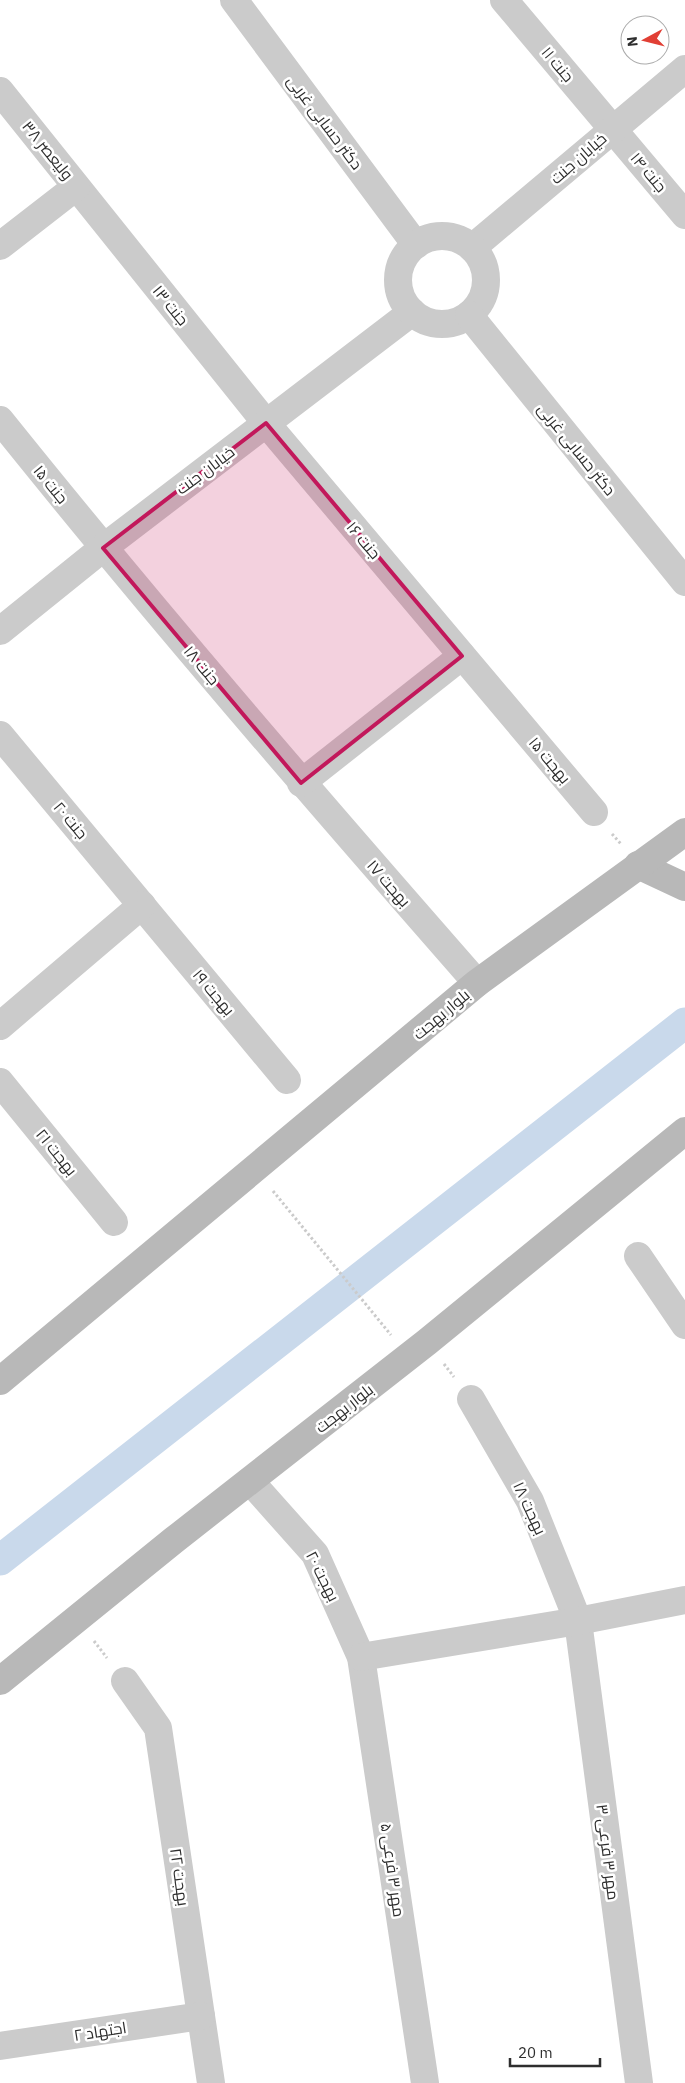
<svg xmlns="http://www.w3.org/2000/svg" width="685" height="2083" font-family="'IBM Plex Sans',Cairo,sans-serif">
<rect width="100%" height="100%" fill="#fff"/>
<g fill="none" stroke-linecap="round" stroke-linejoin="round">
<polyline stroke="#c9d9eb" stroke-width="31" points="0,1560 685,1023"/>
<g stroke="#cbcbcb" stroke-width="3" stroke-dasharray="2.5 2.5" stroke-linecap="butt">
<polyline points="612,834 621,844"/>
<polyline points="273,1191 391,1335"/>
<polyline points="444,1364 454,1377"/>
<polyline points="94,1641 107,1658"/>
</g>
<g stroke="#cbcbcb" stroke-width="28">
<polyline points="504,0 685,215"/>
<polyline points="0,91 266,423 594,812"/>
<polyline points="0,246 76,187"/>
<polyline points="472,248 685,69"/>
<path d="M 0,420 C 154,612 315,798 477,983"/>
<polyline points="0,631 103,548 412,312"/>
<polyline points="0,735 287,1080"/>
<polyline points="301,783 462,656"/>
<polyline points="0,1026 142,905"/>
<polyline points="0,1082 114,1222"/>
<polyline points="638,1256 685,1325"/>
<polyline points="471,1399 530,1501 578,1621 639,2083"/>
<polyline points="250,1481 315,1554 361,1657 425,2083"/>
<polyline points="361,1657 578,1621 685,1600"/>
<polyline points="125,1681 158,1728 211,2083"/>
<polyline points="0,2046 201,2016"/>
</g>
<g stroke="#cbcbcb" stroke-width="28">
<polyline points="234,0 416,245"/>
<circle cx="442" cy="280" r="44"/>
<polyline points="469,315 685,582"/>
</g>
<g stroke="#b8b8b8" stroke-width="28">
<polyline points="638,865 685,887"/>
<polyline points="0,1381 477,983 685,832"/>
<polyline points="0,1681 174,1540 427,1342 685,1131"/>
</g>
</g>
<path fill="#c2185b" fill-opacity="0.2" stroke="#c2185b" stroke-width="4" stroke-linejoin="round" d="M 266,423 L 462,656 L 301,783 L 103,548 Z"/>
<g text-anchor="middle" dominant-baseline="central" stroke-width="5" stroke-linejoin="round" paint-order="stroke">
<g font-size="16" fill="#2e2e2e" stroke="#fff">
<text transform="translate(558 64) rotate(50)">جنت ۱۱</text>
<text transform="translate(325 122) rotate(53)">دکتر حسابی غربی</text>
<text transform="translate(48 150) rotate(51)">ولیعصر ۳۸</text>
<text transform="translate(578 158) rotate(-41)">خیابان جنت</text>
<text transform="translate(649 172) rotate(50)">جنت ۱۴</text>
<text transform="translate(171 305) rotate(51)">جنت ۱۳</text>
<text transform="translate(577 449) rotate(51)">دکتر حسابی غربی</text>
<text transform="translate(205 470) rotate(-37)">خیابان جنت</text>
<text transform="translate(51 484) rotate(51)">جنت ۱۵</text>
<text transform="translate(364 540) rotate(50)">جنت ۱۶</text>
<text transform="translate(202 665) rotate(50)">جنت ۱۸</text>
<text transform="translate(550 760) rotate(50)">بهجت ۱۵</text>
<text transform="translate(71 820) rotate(50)">جنت ۲۰</text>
<text transform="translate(389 883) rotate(49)">بهجت ۱۷</text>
<text transform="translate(214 992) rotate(50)">بهجت ۱۹</text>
<text transform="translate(441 1014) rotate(-40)">بلوار بهجت</text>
<text transform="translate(57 1152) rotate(51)">بهجت ۲۱</text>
<text transform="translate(344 1408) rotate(-38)">بلوار بهجت</text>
<text transform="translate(530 1508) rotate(65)">بهجت ۱۸</text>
<text transform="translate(323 1576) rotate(63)">بهجت ۲۰</text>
<text transform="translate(608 1852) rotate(83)">مهر ۳ فرعی ۳</text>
<text transform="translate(393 1870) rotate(82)">مهر ۳ فرعی ۵</text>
<text transform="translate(180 1877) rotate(82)">بهجت ۲۲</text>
<text transform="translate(100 2031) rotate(-9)">اجتهاد ۲</text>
</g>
</g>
<g transform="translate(645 40) rotate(263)"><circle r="24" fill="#ffffff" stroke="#ababab"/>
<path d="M0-4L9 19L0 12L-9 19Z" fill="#e13f35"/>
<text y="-8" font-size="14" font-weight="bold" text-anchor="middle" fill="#2e2e2e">N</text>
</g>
<path d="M510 2058v8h90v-8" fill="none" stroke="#2e2e2e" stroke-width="2.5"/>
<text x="518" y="2058" font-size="15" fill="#2e2e2e" stroke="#ffffff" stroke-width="4" paint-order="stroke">20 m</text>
</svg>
